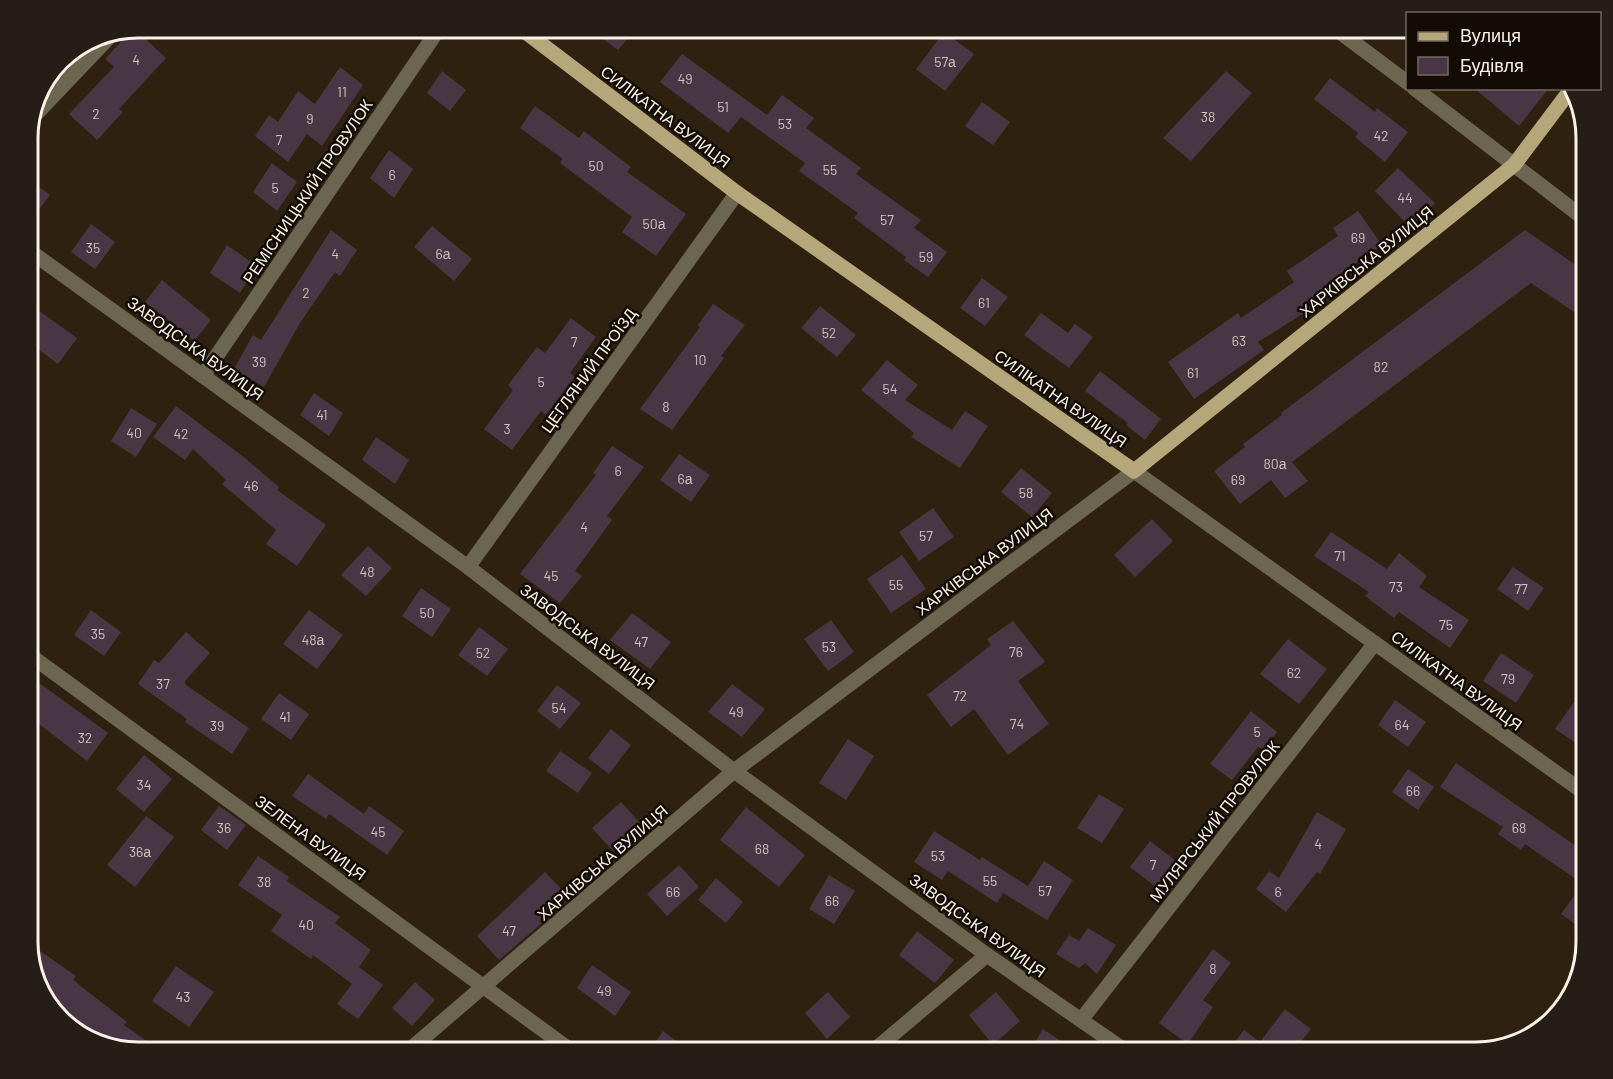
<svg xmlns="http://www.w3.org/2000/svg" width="1613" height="1079" font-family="Barlow,sans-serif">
<rect width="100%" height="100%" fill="#2e210f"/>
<g fill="#493644">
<polygon points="587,27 637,27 618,50"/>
<polygon points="134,28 166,58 119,109 123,112 97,140 69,114 114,67 105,59"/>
<polygon points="944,32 974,54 945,91 916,69"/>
<polygon points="682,54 767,115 782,95 814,118 806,128 861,168 856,174 921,220 914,228 947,252 928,277 904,260 906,257 854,218 858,213 799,171 805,163 741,117 728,133 660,82"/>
<polygon points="340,67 363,85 322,146 307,134 288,162 255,136 269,115 278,122 298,91 315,104"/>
<polygon points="442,71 466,90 450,111 427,93"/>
<polygon points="1226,71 1252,93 1191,161 1163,138"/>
<polygon points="1330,78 1375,112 1377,108 1408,132 1385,162 1355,137 1358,133 1314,99"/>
<polygon points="1474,88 1549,88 1519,126"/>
<polygon points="982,102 1010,122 993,145 965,126"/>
<polygon points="535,106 579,138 584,131 631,167 627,172 686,214 656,256 622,232 632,217 560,163 563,159 520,128"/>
<polygon points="389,150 413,169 394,198 370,178"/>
<polygon points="272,163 297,182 277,211 253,192"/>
<polygon points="1398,168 1435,203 1411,228 1375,191"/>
<polygon points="27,178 50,195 27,225"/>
<polygon points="1358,211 1382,245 1330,281 1337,292 1258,342 1264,350 1194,399 1168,362 1238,313 1241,318 1294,282 1287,271 1338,236 1333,228"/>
<polygon points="91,224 115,242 95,269 71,252"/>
<polygon points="432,226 472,259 454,281 414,247"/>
<polygon points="331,230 357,250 340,276 335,272 300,323 264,387 234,369 253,335 261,340"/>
<polygon points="1525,230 1586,272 1586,320 1531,283 1292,462 1308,481 1285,498 1271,480 1240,504 1214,471 1245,447 1243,444 1282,415 1281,413"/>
<polygon points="227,245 257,266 240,293 210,273"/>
<polygon points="982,278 1008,297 985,326 960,308"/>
<polygon points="162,280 211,320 194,341 145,302"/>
<polygon points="713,304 745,325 721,356 724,358 672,430 640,409 700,327 698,325"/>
<polygon points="820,306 856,335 837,357 801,328"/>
<polygon points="35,308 77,338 58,364 27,341 27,319"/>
<polygon points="1041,313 1068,333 1075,324 1093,337 1069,368 1024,335"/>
<polygon points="571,318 596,337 570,373 575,377 546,415 541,411 512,450 484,429 513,390 508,385 537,347 545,353"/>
<polygon points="887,360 918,385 905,400 952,430 965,411 988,426 960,468 911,437 914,433 861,390"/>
<polygon points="1100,371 1161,419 1145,440 1126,425 1128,423 1085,391"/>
<polygon points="314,393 343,413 329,436 300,415"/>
<polygon points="176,406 245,458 279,487 277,490 326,525 297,566 266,544 276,530 222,484 226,480 193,449 185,460 153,437"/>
<polygon points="131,408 157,424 136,457 111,441"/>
<polygon points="376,437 409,460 395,484 362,460"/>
<polygon points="612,446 644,467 607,516 612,520 575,571 582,576 560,603 520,574 596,475 593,473"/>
<polygon points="679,454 710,475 691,502 660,480"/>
<polygon points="1021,468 1052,493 1032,517 1001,492"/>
<polygon points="933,508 954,537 919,561 899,532"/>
<polygon points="1152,519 1173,541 1135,577 1114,555"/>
<polygon points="1331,532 1387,569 1399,553 1427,576 1419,587 1469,620 1450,648 1399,612 1394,618 1365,596 1369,592 1314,556"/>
<polygon points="368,546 392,568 366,596 341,575"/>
<polygon points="902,555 926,589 891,613 867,579"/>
<polygon points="1513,567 1544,588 1528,611 1497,589"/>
<polygon points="421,588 451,609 432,637 402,616"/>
<polygon points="91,610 121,632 104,656 74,635"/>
<polygon points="309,610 343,635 317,669 283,644"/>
<polygon points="632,613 671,642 650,669 610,640"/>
<polygon points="831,620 854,652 828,671 804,639"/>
<polygon points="1013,621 1045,662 1018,681 1049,724 1008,755 974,709 951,727 927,695 991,645 987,639"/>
<polygon points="479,627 508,649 487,676 458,655"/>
<polygon points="186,632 210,653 185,681 186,685 249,728 232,754 185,722 187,719 138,684 154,660 159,663"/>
<polygon points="1288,639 1327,669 1299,704 1260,674"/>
<polygon points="1501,653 1534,675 1516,703 1483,681"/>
<polygon points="27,674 108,733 87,761 39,724 37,727 27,719"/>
<polygon points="732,684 765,709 742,737 708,712"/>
<polygon points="557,685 581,703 560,729 537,711"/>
<polygon points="279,693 309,714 291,740 261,719"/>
<polygon points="1395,700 1426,722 1408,747 1378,725"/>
<polygon points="1574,702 1586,710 1586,750 1555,729"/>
<polygon points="1251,711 1277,732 1263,750 1258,747 1232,780 1210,764"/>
<polygon points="611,729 631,745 609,774 588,758"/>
<polygon points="848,739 874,756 846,800 819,783"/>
<polygon points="560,751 592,773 578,793 546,771"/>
<polygon points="144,755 172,779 144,812 116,789"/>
<polygon points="1456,763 1586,853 1586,932 1561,914 1583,884 1525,844 1521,850 1498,834 1503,827 1440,787"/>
<polygon points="1408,769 1434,787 1418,810 1392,792"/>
<polygon points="308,774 364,814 369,806 404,831 387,855 329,814 326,819 292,796"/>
<polygon points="1099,794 1124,809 1102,843 1077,828"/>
<polygon points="621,802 642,825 613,851 592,828"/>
<polygon points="219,806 246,825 227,850 201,830"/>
<polygon points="746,807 805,855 779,887 720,840"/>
<polygon points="1317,812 1346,829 1320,874 1317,872 1286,912 1256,889 1269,871 1279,878"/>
<polygon points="146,816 174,837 135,887 107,865"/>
<polygon points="934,831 980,860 982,857 1028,886 1044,861 1073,880 1047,920 1003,893 997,903 948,871 942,880 914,862"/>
<polygon points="1150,841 1176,861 1156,887 1130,867"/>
<polygon points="258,856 289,877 287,881 340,917 335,923 371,950 359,967 383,985 358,1019 337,1004 352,984 313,955 311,959 271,931 282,915 238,885"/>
<polygon points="679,865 699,887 667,916 647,894"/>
<polygon points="545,872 567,895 539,921 542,923 499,960 477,936"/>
<polygon points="829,875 855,891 834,924 809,909"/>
<polygon points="716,878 743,902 726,923 698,900"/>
<polygon points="1088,928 1116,945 1097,974 1085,963 1079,968 1056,954 1069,935 1079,941"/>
<polygon points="917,931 954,960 935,983 899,955"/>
<polygon points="27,942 76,976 73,980 127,1022 124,1025 162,1052 138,1052 96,1039 47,1002 42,996"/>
<polygon points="1213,949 1231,963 1203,1000 1213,1007 1188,1044 1159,1023"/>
<polygon points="592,965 631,992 615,1016 577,988"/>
<polygon points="176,966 214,992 189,1027 152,1001"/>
<polygon points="415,982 435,1000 412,1026 392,1008"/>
<polygon points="828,992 850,1017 827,1039 805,1013"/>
<polygon points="996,992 1020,1021 993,1045 969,1015"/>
<polygon points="1285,1009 1311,1029 1293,1052 1227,1052 1244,1030 1260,1042"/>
<polygon points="1043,1029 1077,1052 1029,1052"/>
<polygon points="663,1031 691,1052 649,1052"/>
</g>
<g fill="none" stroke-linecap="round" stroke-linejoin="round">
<g stroke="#6c6550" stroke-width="15">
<polyline points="1333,27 1408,83"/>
<polyline points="1414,88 1586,220"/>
<polyline points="34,116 115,31"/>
<polyline points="27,249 468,567 734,771 987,955 1127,1052"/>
<polyline points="203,376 440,27"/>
<polyline points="468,567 737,193"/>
<polyline points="27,653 573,1052"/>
<polyline points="1081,1020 1375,643"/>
<polyline points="407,1052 734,771 1134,471 1586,794"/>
<polyline points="872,1052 987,955"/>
</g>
<polyline stroke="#b6a77b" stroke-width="15" points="519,27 737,193 1134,471 1514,165 1572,88"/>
</g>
<g text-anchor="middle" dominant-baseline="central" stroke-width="5" stroke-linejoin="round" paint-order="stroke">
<g font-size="14" fill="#cfc3be">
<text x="136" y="59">4</text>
<text x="945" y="61">57а</text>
<text x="685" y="78">49</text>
<text x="342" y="91">11</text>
<text x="723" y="106">51</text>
<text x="96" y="113">2</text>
<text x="1208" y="116">38</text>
<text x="310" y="118">9</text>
<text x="785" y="123">53</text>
<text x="1381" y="135">42</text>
<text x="279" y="139">7</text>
<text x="596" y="165">50</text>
<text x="830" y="169">55</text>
<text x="392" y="174">6</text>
<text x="275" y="187">5</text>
<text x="1405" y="197">44</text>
<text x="887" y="219">57</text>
<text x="654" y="223">50а</text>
<text x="1358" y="237">69</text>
<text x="93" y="247">35</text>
<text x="335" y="253">4</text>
<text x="443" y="253">6а</text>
<text x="926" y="256">59</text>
<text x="306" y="292">2</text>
<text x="984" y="302">61</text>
<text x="829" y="332">52</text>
<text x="1239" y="340">63</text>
<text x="574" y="341">7</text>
<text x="700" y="359">10</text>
<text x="259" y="361">39</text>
<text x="1381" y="366">82</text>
<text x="1193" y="372">61</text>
<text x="541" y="381">5</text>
<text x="890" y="388">54</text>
<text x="666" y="406">8</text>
<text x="322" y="414">41</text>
<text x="507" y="428">3</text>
<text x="134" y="432">40</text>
<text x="181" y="433">42</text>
<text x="1275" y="463">80а</text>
<text x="618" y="470">6</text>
<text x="685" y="478">6а</text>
<text x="1238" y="479">69</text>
<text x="251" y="485">46</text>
<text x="1026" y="492">58</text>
<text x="584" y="526">4</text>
<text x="926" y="535">57</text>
<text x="1340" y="555">71</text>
<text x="367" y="571">48</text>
<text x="551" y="575">45</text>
<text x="896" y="584">55</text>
<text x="1396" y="586">73</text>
<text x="1521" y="588">77</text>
<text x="427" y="612">50</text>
<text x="1446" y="624">75</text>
<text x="98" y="633">35</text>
<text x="313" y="639">48а</text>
<text x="641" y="641">47</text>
<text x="829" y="646">53</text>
<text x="1016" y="651">76</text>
<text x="483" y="652">52</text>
<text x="1294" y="672">62</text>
<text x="1508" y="678">79</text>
<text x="163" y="683">37</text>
<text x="960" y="695">72</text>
<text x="559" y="707">54</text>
<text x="736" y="711">49</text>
<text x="285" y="716">41</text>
<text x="1017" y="723">74</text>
<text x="1402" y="724">64</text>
<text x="217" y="725">39</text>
<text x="1257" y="731">5</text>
<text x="85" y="737">32</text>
<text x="144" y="784">34</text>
<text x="1413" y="790">66</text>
<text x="224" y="827">36</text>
<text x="1519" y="827">68</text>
<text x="378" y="831">45</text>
<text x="1318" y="843">4</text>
<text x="762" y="848">68</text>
<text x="140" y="851">36а</text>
<text x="938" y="855">53</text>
<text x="1153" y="864">7</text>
<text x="990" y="880">55</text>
<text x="264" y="881">38</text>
<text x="1045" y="890">57</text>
<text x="673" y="891">66</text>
<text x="1278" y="891">6</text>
<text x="832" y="900">66</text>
<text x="306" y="924">40</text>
<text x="509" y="930">47</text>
<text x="1213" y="968">8</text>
<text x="604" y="990">49</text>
<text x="183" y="996">43</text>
</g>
<g font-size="16" fill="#fcf2e7" stroke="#120c05">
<text transform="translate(666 116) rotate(37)">СИЛІКАТНА ВУЛИЦЯ</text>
<text transform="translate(307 191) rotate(-56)">РЕМІСНИЦЬКИЙ ПРОВУЛОК</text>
<text transform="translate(1366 261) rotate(-39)">ХАРКІВСЬКА ВУЛИЦЯ</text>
<text transform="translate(196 348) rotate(36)">ЗАВОДСЬКА ВУЛИЦЯ</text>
<text transform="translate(588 370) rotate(-54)">ЦЕГЛЯНИЙ ПРОЇЗД</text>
<text transform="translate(1061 398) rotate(35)">СИЛІКАТНА ВУЛИЦЯ</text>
<text transform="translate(984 561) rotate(-37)">ХАРКІВСЬКА ВУЛИЦЯ</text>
<text transform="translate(588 636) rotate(37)">ЗАВОДСЬКА ВУЛИЦЯ</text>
<text transform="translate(1457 680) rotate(36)">СИЛІКАТНА ВУЛИЦЯ</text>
<text transform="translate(1214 821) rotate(-52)">МУЛЯРСЬКИЙ ПРОВУЛОК</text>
<text transform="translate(311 837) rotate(36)">ЗЕЛЕНА ВУЛИЦЯ</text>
<text transform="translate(602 862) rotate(-41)">ХАРКІВСЬКА ВУЛИЦЯ</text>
<text transform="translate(978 925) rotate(36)">ЗАВОДСЬКА ВУЛИЦЯ</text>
</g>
</g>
<path d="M0 0H1613V1079H0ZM138 38H1476A100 100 0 0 1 1576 138V942A100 100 0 0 1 1476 1042H138A100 100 0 0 1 38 942V138A100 100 0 0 1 138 38Z" fill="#251e17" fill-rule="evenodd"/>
<path fill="none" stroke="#fcf2e7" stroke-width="3" d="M138 38H1476A100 100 0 0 1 1576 138V942A100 100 0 0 1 1476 1042H138A100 100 0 0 1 38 942V138A100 100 0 0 1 138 38Z"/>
<rect x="1406" y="12" width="195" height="78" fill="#120c05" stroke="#70685f" stroke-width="1.5"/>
<rect x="1418" y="32" width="30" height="9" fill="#b6a77b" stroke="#70685f" stroke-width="1.5"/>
<text x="1460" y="42" font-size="18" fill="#fcf2e7">Вулиця</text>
<rect x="1418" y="57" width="30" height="18" fill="#493644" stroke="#70685f" stroke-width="1.5"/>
<text x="1460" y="72" font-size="18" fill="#fcf2e7">Будівля</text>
</svg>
